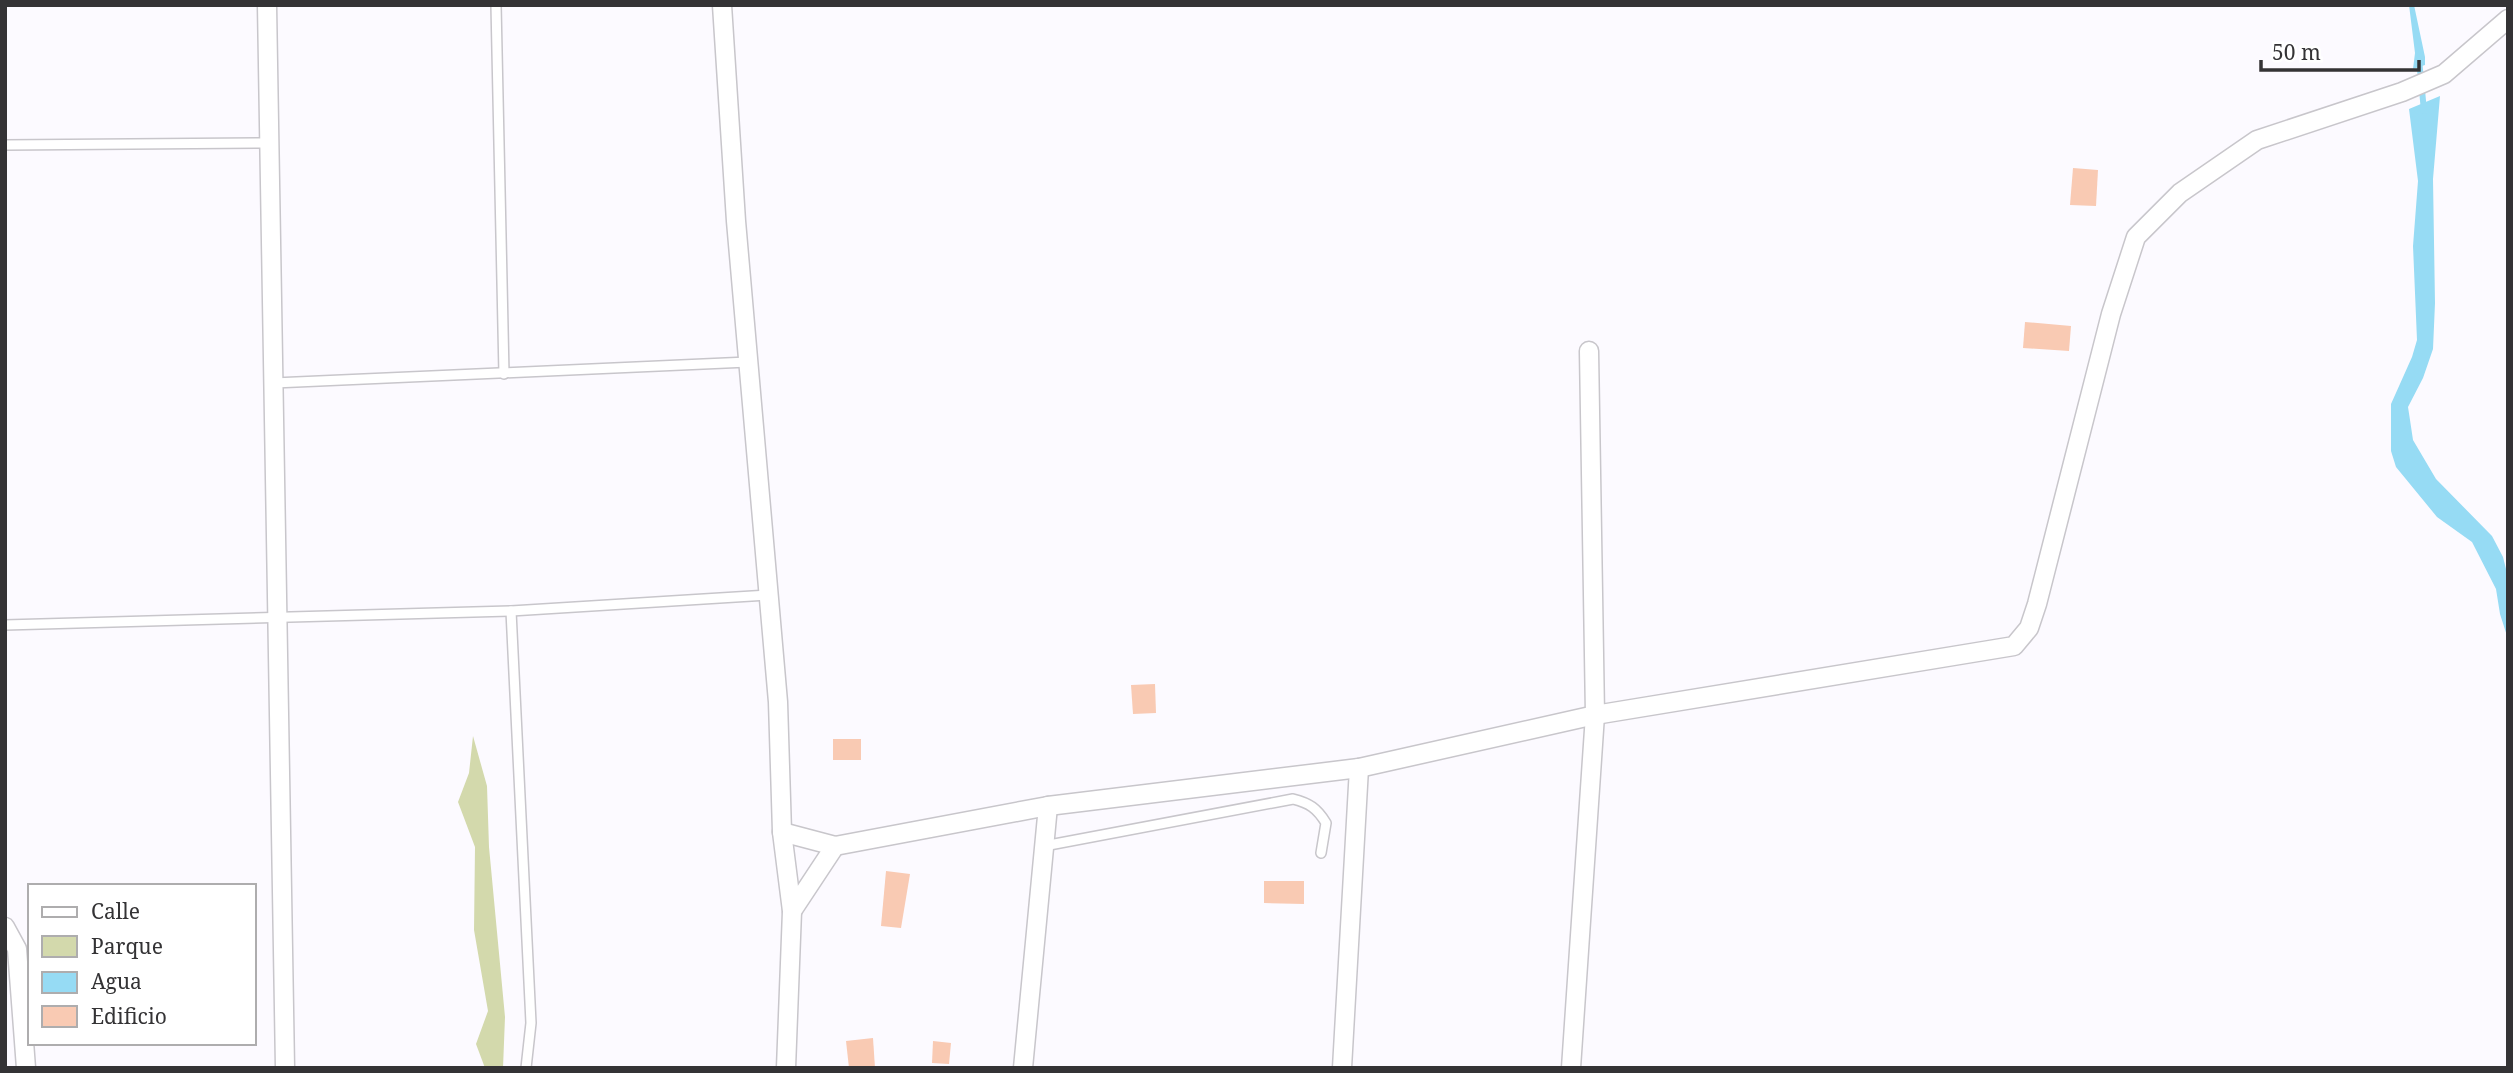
<svg xmlns="http://www.w3.org/2000/svg" width="2513" height="1073" font-family="'Noto Serif',serif">
	<style>
		.green { fill: #d3d9ac }
		.water { fill: #96dbf4 }
		.lines { fill: none; stroke-linecap: round; stroke-linejoin: round }
		.stream { stroke: #96dbf4; stroke-width: 6 }
		.building { fill: #f9cab3 }
		.service-casing { stroke: #c8c6cb; stroke-width: 12 }
		.minor-casing { stroke: #c8c6cb; stroke-width: 21 }
		.service { stroke: #fff; stroke-width: 9 }
		.minor { stroke: #fff; stroke-width: 18 }
	</style>
	<rect width="100%" height="100%" fill="#fcfaff"/>
	<polygon class="green" points="473,736 487,786 489,847 505,1017 503,1068 485,1068 476,1044 488,1011 474,930 475,847 458,802 469,773"/>
	<g class="water">
		<polygon points="2409,5 2414,5 2425,57 2425,65 2413,69 2415,53"/>
		<polygon points="2440,96 2433,179 2435,303 2433,349 2423,378 2408,407 2410,420 2413,440 2436,479 2492,536 2503,557 2508,577 2508,639 2500,614 2496,589 2472,542 2437,517 2396,467 2391,451 2391,404 2412,357 2417,340 2413,246 2418,181 2409,109"/>
	</g>
	<g class="lines">
		<polyline class="stream" points="2419,59 2424,111"/>
	</g>
	<g class="building">
		<polygon points="2073,168 2098,170 2096,206 2070,205"/>
		<polygon points="2025,322 2071,326 2069,351 2023,348"/>
		<polygon points="1155,684 1156,713 1133,714 1131,685"/>
		<rect x="833" y="739" width="28" height="21"/>
		<polygon points="886,871 910,874 901,928 881,926"/>
		<polygon points="1264,881 1304,881 1304,904 1264,903"/>
		<polygon points="873,1038 875,1068 849,1068 846,1041"/>
		<polygon points="933,1041 951,1043 949,1064 932,1063"/>
	</g>
	<g class="lines">
		<defs>
			<g id="service">
				<polyline points="496,5 504,374"/>
				<polyline points="5,145 269,143"/>
				<polyline points="274,383 748,362"/>
				<polyline points="511,611 531,1023 526,1068"/>
				<polyline points="5,625 511,611 768,595"/>
				<path d="M1044,846L1293,799C1309,803 1317,808 1326,823L1321,853"/>
			</g>
			<g id="minor">
				<polyline points="267,5 285,1068"/>
				<polyline points="722,5 736,221 778,702 782,832 792,911 786,1068"/>
				<polyline points="782,832 835,846 1048,806 1359,768 1595,715 2014,646 2029,628 2037,604 2111,314 2136,237 2180,193 2257,140 2402,92 2444,74 2508,19"/>
				<polyline points="792,911 835,846"/>
				<polyline points="5,927 17,949 26,1068"/>
				<polyline points="1023,1068 1048,806"/>
				<polyline points="1342,1068 1359,768"/>
				<polyline points="1571,1068 1595,715 1589,351"/>
			</g>
		</defs>
		<use href="#service" class="service-casing"/>
		<use href="#minor" class="minor-casing"/>
		<use href="#service" class="service"/>
		<use href="#minor" class="minor"/>
	</g>
	<rect width="2513" height="1073" fill="none" stroke="#343335" stroke-width="14"/>
	<rect x="28" y="884" width="228" height="161" fill="#ffffff" stroke="#aeadae" stroke-width="2"/>
	<rect x="42" y="907" width="35" height="10" fill="#ffffff" stroke="#aeadae" stroke-width="2"/>
	<text x="91" y="919" font-size="21" fill="#343335">Calle</text>
	<rect x="42" y="936" width="35" height="21" fill="#d3d9ac" stroke="#aeadae" stroke-width="2"/>
	<text x="91" y="954" font-size="21" fill="#343335">Parque</text>
	<rect x="42" y="972" width="35" height="21" fill="#96dbf4" stroke="#aeadae" stroke-width="2"/>
	<text x="91" y="989" font-size="21" fill="#343335">Agua</text>
	<rect x="42" y="1006" width="35" height="21" fill="#f9cab3" stroke="#aeadae" stroke-width="2"/>
	<text x="91" y="1024" font-size="21" fill="#343335">Edificio</text>
	<path d="M2261 60v10h158v-10" fill="none" stroke="#343335" stroke-width="3.5"/>
	<text x="2272" y="60" font-size="21" fill="#343335" stroke="#ffffff" stroke-width="5" paint-order="stroke">50 m</text>
</svg>
